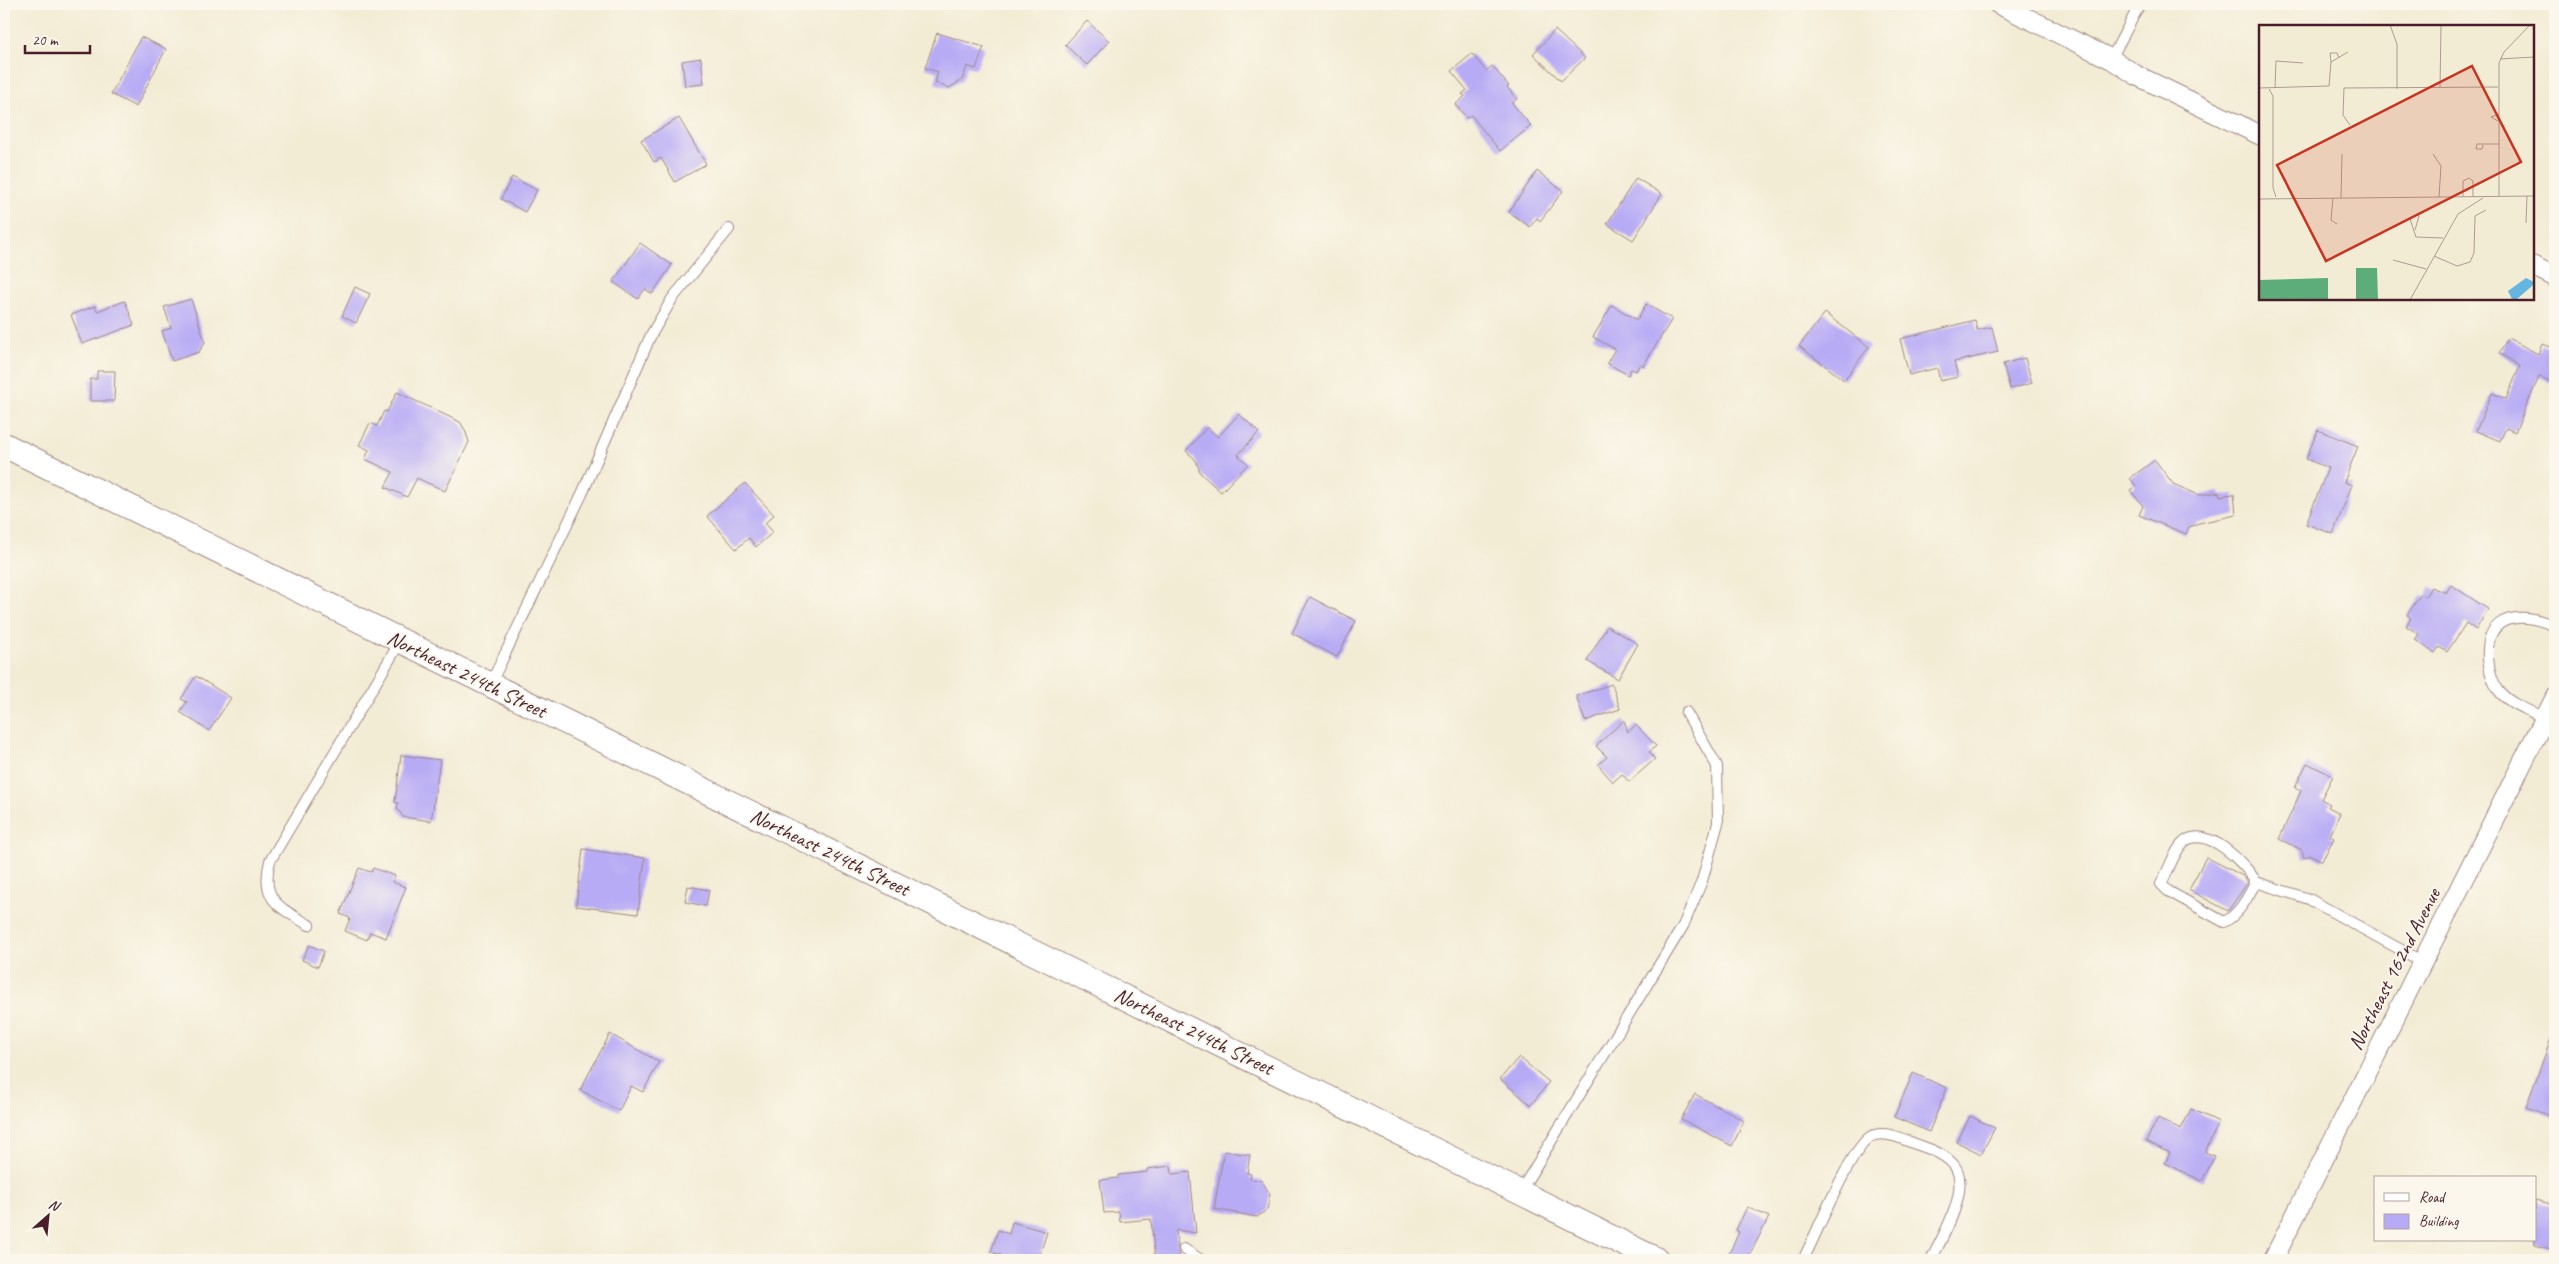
<svg xmlns="http://www.w3.org/2000/svg" width="2559" height="1264" font-family="Caveat,sans-serif">
	<style>
		.building { fill: #b8abf5 }
		.lines { fill: none; stroke-linecap: round; stroke-linejoin: round }
		.service-casing { stroke: #9e8680; stroke-width: 12 }
		.minor-casing { stroke: #9e8680; stroke-width: 21 }
		.tertiary-casing { stroke: #9e8680; stroke-width: 26 }
		.service { stroke: #fff; stroke-width: 10 }
		.minor { stroke: #fff; stroke-width: 19 }
		.tertiary { stroke: #fff; stroke-width: 24 }
		.labels { text-anchor: middle; stroke-width: 4; stroke-linejoin: round; paint-order: stroke }
		.street-label { font-size: 21px; fill: #4a1f2b; stroke: #fbf7ec }
		.inset-road { fill: none; stroke: #af9a91; stroke-width: 1 }
		.view { fill: #c8321e; fill-opacity: 0.15; stroke: #c8321e; stroke-width: 2.5 }
		.inset-edge { fill: none; stroke: #4a1f2b; stroke-width: 2.5 }
	</style>
	<rect width="100%" height="100%" fill="#fbf7ec"/>
	<filter id="ink" filterUnits="userSpaceOnUse"><feTurbulence type="fractalNoise" baseFrequency=".02" numOctaves="2"/><feDisplacementMap in="SourceGraphic" scale="10" xChannelSelector="R" yChannelSelector="G"/><feConvolveMatrix kernelMatrix="1 2 1 2 8 2 1 2 1" color-interpolation-filters="sRGB"/></filter>
	<filter id="wash" filterUnits="userSpaceOnUse"><feTurbulence type="fractalNoise" baseFrequency=".0096" numOctaves="4" result="noise"/><feDisplacementMap in="SourceGraphic" scale="20" xChannelSelector="R" yChannelSelector="G"/><feGaussianBlur stdDeviation="1.12" result="paint"/><feColorMatrix in="noise" values="0 0 0 0 0 0 0 0 0 0 0 0 0 0 0 0 0 1.4 0 .05"/><feComposite in="paint" operator="in"/></filter>
	<g filter="url(#wash)">
		<rect width="100%" height="100%" fill="#f3ecd5"/>
		<g id="blocks">
			<g class="building">
				<polygon points="1087,21 1109,41 1087,65 1065,45"/>
				<polygon points="1555,30 1585,58 1561,81 1533,54"/>
				<polygon points="937,33 984,47 976,69 967,66 962,80 949,88 935,83 938,72 925,68"/>
				<polygon points="141,37 166,49 136,107 111,94"/>
				<polygon points="1472,54 1486,71 1492,66 1509,86 1507,87 1517,99 1512,103 1531,126 1500,151 1471,115 1467,118 1455,105 1465,96 1462,94 1467,90 1451,71"/>
				<polygon points="701,58 704,84 685,86 682,61"/>
				<polygon points="679,118 706,164 675,182 661,158 654,162 641,140"/>
				<polygon points="1537,171 1563,191 1540,221 1537,218 1530,227 1509,212"/>
				<polygon points="512,177 537,190 525,212 501,199"/>
				<polygon points="1636,178 1662,194 1633,240 1607,224"/>
				<polygon points="640,243 672,265 652,294 645,289 638,299 613,282"/>
				<polygon points="355,287 370,294 356,323 342,316"/>
				<polygon points="191,299 205,342 199,352 172,361 162,331 171,328 164,307"/>
				<polygon points="125,301 134,325 82,344 71,315 95,306 97,311"/>
				<polygon points="1646,304 1672,319 1643,366 1640,364 1636,371 1631,369 1628,375 1607,363 1615,349 1593,337 1612,305 1637,320"/>
				<polygon points="1825,313 1869,347 1844,380 1799,346"/>
				<polygon points="1975,320 1977,330 1992,327 1998,352 1954,362 1958,377 1940,381 1937,368 1909,375 1900,339"/>
				<polygon points="2508,338 2538,354 2542,344 2555,349 2555,383 2539,377 2515,432 2506,428 2500,441 2476,431 2492,393 2506,399 2520,366 2499,353"/>
				<polygon points="2025,358 2032,383 2010,389 2003,364"/>
				<polygon points="97,371 115,371 114,401 90,401 90,379 97,379"/>
				<polygon points="397,392 460,422 465,430 469,442 445,491 417,478 407,497 385,487 393,472 365,459 369,450 359,445 370,423 377,426 384,411 387,412"/>
				<polygon points="1239,414 1259,432 1238,455 1248,464 1221,492 1201,474 1195,459 1186,451 1207,427 1218,437"/>
				<polygon points="2318,430 2358,446 2344,482 2352,485 2333,534 2306,524 2328,468 2306,459"/>
				<polygon points="2155,460 2173,484 2199,495 2219,492 2220,496 2234,494 2236,515 2199,523 2189,527 2186,534 2139,515 2143,506 2130,490 2136,486 2130,478"/>
				<polygon points="745,483 774,515 765,523 773,532 756,547 749,538 736,549 707,516"/>
				<polygon points="2451,585 2488,609 2476,630 2466,623 2447,652 2439,647 2435,653 2415,640 2419,634 2406,626 2411,618 2407,615 2421,594 2425,597 2431,587 2446,593"/>
				<polygon points="1310,597 1356,621 1337,657 1292,633"/>
				<polygon points="1607,626 1638,644 1618,679 1587,661"/>
				<polygon points="196,676 231,698 209,731 180,712 187,702 181,699"/>
				<polygon points="1612,684 1620,709 1585,721 1576,696"/>
				<polygon points="1624,720 1628,732 1636,725 1656,746 1649,752 1655,759 1629,782 1622,774 1613,782 1598,765 1607,757 1596,746"/>
				<polygon points="401,755 440,760 431,821 403,817 397,808 398,803 395,802"/>
				<polygon points="2307,763 2333,776 2321,799 2330,804 2328,807 2340,813 2330,836 2334,838 2322,861 2311,855 2304,858 2302,850 2279,839 2301,791 2295,787"/>
				<polygon points="583,849 645,858 638,914 576,906"/>
				<polygon points="2206,857 2243,876 2248,882 2228,911 2189,890"/>
				<polygon points="359,868 371,872 373,868 395,876 392,882 406,887 386,938 370,932 367,940 345,931 350,918 340,914"/>
				<polygon points="688,886 709,890 706,906 685,902"/>
				<polygon points="309,945 324,951 318,967 302,960"/>
				<polygon points="2553,1033 2555,1033 2555,1118 2526,1107"/>
				<polygon points="610,1034 659,1062 643,1092 631,1086 619,1111 580,1090"/>
				<polygon points="1519,1057 1549,1082 1531,1105 1500,1079"/>
				<polygon points="1913,1073 1947,1088 1929,1132 1894,1117"/>
				<polygon points="1695,1094 1744,1121 1732,1146 1681,1119"/>
				<polygon points="2191,1109 2219,1122 2205,1152 2215,1156 2202,1181 2165,1163 2170,1153 2146,1141 2158,1118 2181,1129"/>
				<polygon points="1970,1116 1995,1128 1981,1154 1957,1142"/>
				<polygon points="1224,1151 1250,1155 1247,1173 1251,1174 1250,1179 1262,1181 1270,1194 1267,1210 1257,1217 1214,1209"/>
				<polygon points="1171,1166 1172,1174 1190,1172 1196,1233 1176,1230 1179,1260 1155,1260 1151,1219 1120,1222 1119,1212 1104,1213 1100,1180 1118,1178 1118,1175 1147,1172 1147,1169"/>
				<polygon points="2535,1200 2555,1205 2555,1250 2535,1245"/>
				<polygon points="1747,1207 1769,1217 1747,1260 1737,1260 1728,1256 1739,1232 1736,1230"/>
				<polygon points="1012,1222 1047,1232 1038,1260 1000,1260 1001,1255 991,1252 998,1230 1009,1234"/>
			</g>
		</g>
	</g>
	<g filter="url(#ink)">
		<use href="#blocks" fill-opacity="0" stroke="#9e8680" stroke-width="1"/>
		<g class="lines">
			<defs>
				<g id="service">
					<polyline points="2111,59 2140,4"/>
					<polyline points="490,685 582,494 651,335 672,299 729,229"/>
					<path d="M2545,718C2530,711 2509,704 2499,691C2492,682 2489,669 2488,658C2485,612 2523,612 2555,626"/>
					<path d="M2256,882C2248,896 2240,914 2224,922L2168,891L2161,884C2168,872 2173,853 2183,843C2205,822 2246,864 2256,882L2309,899L2423,962"/>
					<path d="M309,925C279,907 260,900 270,861L400,642"/>
					<polyline points="1520,1192 1683,926 1702,881 1718,823 1717,766 1686,712"/>
					<polyline points="1184,1249 1201,1260"/>
					<path d="M1803,1260C1816,1235 1850,1150 1870,1137C1882,1130 1899,1137 1910,1142C1924,1147 1941,1152 1951,1162C1975,1183 1942,1238 1931,1260"/>
				</g>
				<g id="minor">
					<polyline points="1998,4 2111,59 2136,75 2260,135"/>
					<polyline points="2533,266 2555,277"/>
					<polyline points="2273,1260 2555,698"/>
				</g>
				<polyline id="tertiary" points="4,445 1657,1260"/>
			</defs>
			<use href="#service" class="service-casing"/>
			<use href="#minor" class="minor-casing"/>
			<use href="#tertiary" class="tertiary-casing"/>
			<use href="#service" class="service"/>
			<use href="#minor" class="minor"/>
			<use href="#tertiary" class="tertiary"/>
		</g>
	</g>
	<g class="labels">
		<g class="street-label">
			<text transform="translate(467 674) rotate(26)" y="7">Northeast 244th Street</text>
			<text transform="translate(830 852) rotate(26)" y="7">Northeast 244th Street</text>
			<text transform="translate(2394 969) rotate(-63)" y="7">Northeast 162nd Avenue</text>
			<text transform="translate(1194 1031) rotate(26)" y="7">Northeast 244th Street</text>
		</g>
	</g>
	<g transform="translate(2259 25)">
		<rect width="275" height="275" fill="#f3ecd5"/>
		<path d="M97,243H118L119,275H97ZM69,253V275H0V255Z" fill="#5cad7a"/>
		<path d="M267,253L275,257L273,261L258,274H253L249,266Z" fill="#64b5df"/>
		<path class="inset-road" d="M131,0L138,19V64M241,34L275,32M72,37L71,28H78L80,33M0,63L70,61L72,37L89,27M16,63L17,36L44,38M181,63L182,0M10,64L14,71V163L17,172M239,96L232,92L240,89M91,100L84,90L85,63L239,62M224,120L223,124H217L218,119H240M174,129L182,141L180,172M240,171V38L245,27L271,0M204,172V156L210,153L214,156V172M74,173L72,195L78,199M82,173L83,129M0,174L275,171M151,194L157,212L184,213M267,198L268,171M156,205L160,191L157,189M175,231L198,241L211,237L215,228L216,191L227,185M134,235L167,244M151,275L199,189L224,173"/>
		<path class="view" d="M213,41L262,137L67,236L18,140Z"/>
		<rect width="275" height="275" class="inset-edge"/>
	</g>
	<rect width="2559" height="1264" fill="none" stroke="#fbf7ec" stroke-width="20"/>
	<rect x="2374" y="1176" width="162" height="65" fill="#fbf7ec" stroke="#b4a19f"/>
	<rect x="2384" y="1193" width="25" height="8" fill="#ffffff" stroke="#b4a19f"/>
	<text x="2419" y="1202" font-size="15" fill="#4a1f2b">Road</text>
	<rect x="2384" y="1214" width="25" height="15" fill="#b8abf5" stroke="#b4a19f"/>
	<text x="2419" y="1226" font-size="15" fill="#4a1f2b">Building</text>
	<g transform="translate(48 1216) rotate(27)" stroke="#fbf7ec" stroke-width="4" paint-order="stroke">
	<path d="M0-4L9 19L0 12L-9 19Z" fill="#4a1f2b"/>
	<text y="-8" font-size="14" font-weight="bold" text-anchor="middle" fill="#4a1f2b">N</text>
	</g>
	<path d="M25 45v8h65v-8" fill="none" stroke="#4a1f2b" stroke-width="2.5"/>
	<text x="32" y="45" font-size="15" fill="#4a1f2b" stroke="#fbf7ec" stroke-width="4" paint-order="stroke">20 m</text>
</svg>
